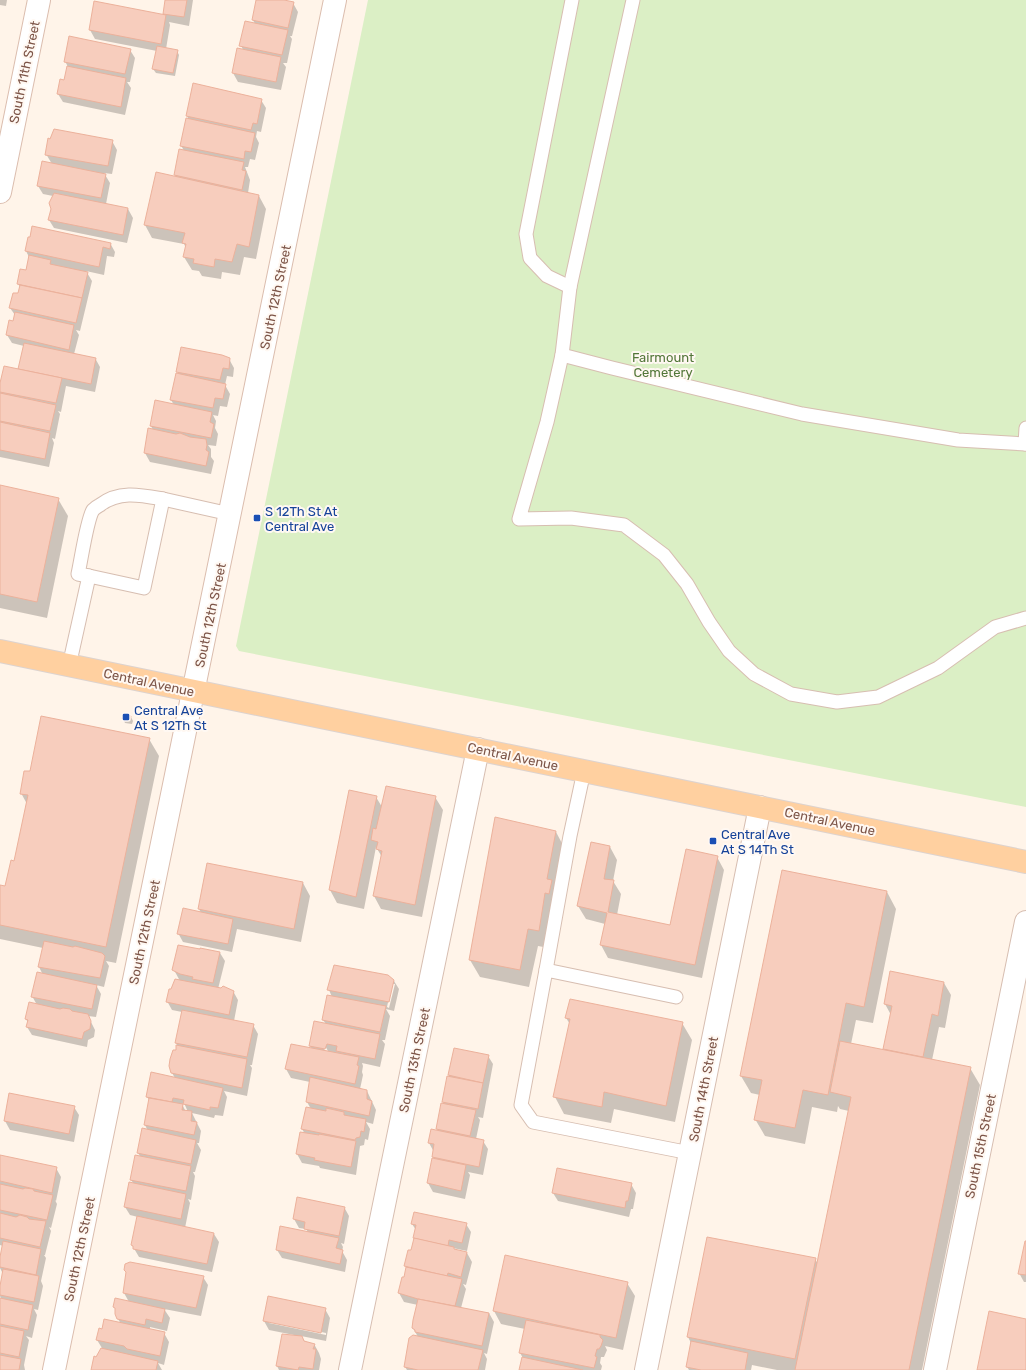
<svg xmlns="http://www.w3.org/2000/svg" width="1026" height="1370" font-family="Rubik,sans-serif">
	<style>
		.green { fill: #dbefc5 }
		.shadow { fill: #0003; fill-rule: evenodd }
		.building { fill: #f7cdbd; stroke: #ecb19b }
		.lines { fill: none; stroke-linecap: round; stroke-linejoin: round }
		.lane-casing { stroke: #d7beb1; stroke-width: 15 }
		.street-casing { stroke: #d7beb1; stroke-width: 24 }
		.secondary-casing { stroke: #dbbdae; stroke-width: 24 }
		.primary-casing { stroke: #ddd3cf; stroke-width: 24 }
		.lane { stroke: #fff; stroke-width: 13 }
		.street { stroke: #fff; stroke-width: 22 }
		.secondary { stroke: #fff; stroke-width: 22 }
		.primary { stroke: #ffd0a0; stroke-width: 22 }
		.transit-dot { fill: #1a4fb4; stroke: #fff8f2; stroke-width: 1.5 }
		.labels { text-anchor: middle; stroke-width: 4; stroke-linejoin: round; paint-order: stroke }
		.street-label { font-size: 13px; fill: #7d5548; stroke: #fff8f2 }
		.park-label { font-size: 13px; fill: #537739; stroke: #fff8f2 }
		.transit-label { font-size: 13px; fill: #164399; stroke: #fff8f2; text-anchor: start }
	</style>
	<rect width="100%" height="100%" fill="#fff4e9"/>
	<polygon class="green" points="368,0 1026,0 1026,807 239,651 236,646"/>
	<g class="shadow">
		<polygon points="0,0 7,0 6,6 0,5"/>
		<polygon points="166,0 193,0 189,26 169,22 170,25 166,49 177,51 179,55 175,76 156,73 153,69 157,51 95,39 90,30 165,16 164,14"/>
		<polygon points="257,0 279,0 293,3 298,12 292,36 290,36 292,39 287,63 283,63 286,67 281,90 238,82 233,73 243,50 241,45 255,24 253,20"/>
		<polygon points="130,50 135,58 130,82 127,82 131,88 125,115 63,102 58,94 65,81 68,67 65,61"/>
		<polygon points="261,100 266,108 261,132 257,131 256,137 259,143 255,160 250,159 248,167 245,167 250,180 248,193 259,196 266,209 256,259 244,257 240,275 222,272 221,279 202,276 199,271 192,270 184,257 186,248 184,244 152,238 145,225 176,177 175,175 184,151 181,145 189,120 187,116"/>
		<polygon points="112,141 117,150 112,174 104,173 110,183 106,204 128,209 133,218 127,243 54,228 49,220 53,196 43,194 38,186 52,164 46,154"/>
		<polygon points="110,243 115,252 114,257 107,256 104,275 86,271 92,281 80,331 76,330 79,335 74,354 95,358 100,367 95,392 66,386 61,412 58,411 60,414 55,439 52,438 54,443 49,467 0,457 0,389 19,370 24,346 12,343 7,335 13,322 15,315 10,308 19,295 20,287 18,284 21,270 26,272 29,257 26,251"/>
		<polygon points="229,359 234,368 233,377 227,376 225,385 230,394 227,407 220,406 218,416 213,415 216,421 215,428 218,434 216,446 208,445 211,449 211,457 214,461 211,474 150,462 145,453 149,429 153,430 151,426 156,402 174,405 171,400 180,375 177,371"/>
		<polygon points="0,486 58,499 68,516 47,618 0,608"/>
		<polygon points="131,717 133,721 132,724 125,723 123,719"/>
		<polygon points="149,739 159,756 116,963 106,961 109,966 104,987 96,985 101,994 96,1017 88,1016 95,1030 94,1037 88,1040 87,1047 32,1035 27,1027 28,1023 26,1019 37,1005 32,996 43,975 39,967 43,948 0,939 0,886 6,888 15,862 27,804 21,793 30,773"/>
		<polygon points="376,797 382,807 435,797 443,810 422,917 381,909 374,896 382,857 376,847 364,909 337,903 330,890"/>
		<polygon points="556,832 565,849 549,948 538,946 529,987 480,977 470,960"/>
		<polygon points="591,843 610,847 617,860 613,881 621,894 617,915 671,926 717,857 724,870 702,978 608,958 601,945 605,924 586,919 578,906"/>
		<polygon points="208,865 303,883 310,896 301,942 237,929 232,952 183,942 178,933 201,913 199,909"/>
		<polygon points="887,892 896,909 873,1023 856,1020 851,1044 885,1051 884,1048 891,1015 885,1004 891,972 944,983 951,995 945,1028 939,1027 932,1060 970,1068 980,1085 922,1370 777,1370 752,1365 751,1370 689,1370 687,1367 691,1343 688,1337 815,1259 818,1264 849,1111 840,1109 838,1106 837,1112 812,1107 805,1144 765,1136 755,1119 760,1095 751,1093 741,1076"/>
		<path d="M220,953L225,961L218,989L233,991L238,1000L234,1021L253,1025L258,1034L252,1065H250L252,1068L247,1096L224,1091L227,1097L223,1116L215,1115L214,1118L192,1113L201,1131L199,1143H197L201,1150L195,1172H193L195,1176L191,1200L188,1199L190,1203L185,1228L214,1234L219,1242L212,1272L139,1257L132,1245L138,1217L130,1215L125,1207L134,1184L131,1180L141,1158L138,1153L148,1131L145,1125L150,1101L147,1097L175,1078L172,1073L177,1051V1045L176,1043L182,1012L172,1010L167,1001L172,990L180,981L174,970ZM184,1103L188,1112H186L182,1104Z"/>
		<path d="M335,966L394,981L399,989L394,1011L386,1009L390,1016L385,1040H382L385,1044L380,1067L362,1063L363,1066L362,1072L363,1075L360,1089L367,1091L376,1110L373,1124L366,1122L370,1129L368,1140L365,1139L364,1145L360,1146L356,1175L320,1168L319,1166L302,1163L297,1154L305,1134L302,1129L311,1109L307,1102L310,1082L291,1078L286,1069L312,1049L310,1046L326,1024L323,1020L332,997L329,990ZM392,984H395L389,1008L387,1007ZM324,1044L328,1051H325L322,1045Z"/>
		<polygon points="566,1018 682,1023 692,1040 675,1122 614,1109 611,1123 564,1114 555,1097 570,1024"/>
		<polygon points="455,1049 488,1056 493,1064 483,1118 478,1117 480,1120 476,1139 483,1141 488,1149 483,1175 468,1172 470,1175 465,1199 433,1192 428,1183 433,1159 435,1160 433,1157 434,1152 429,1143 439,1132 437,1129 445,1105 443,1102"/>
		<polygon points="74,1107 79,1115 74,1142 10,1130 5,1121"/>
		<polygon points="0,1156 56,1168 61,1177 56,1201 55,1200 57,1204 51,1228 49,1227 51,1231 45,1255 44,1255 46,1258 41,1281 43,1286 38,1310 34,1309 37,1315 32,1338 26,1336 29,1340 24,1365 25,1370 0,1370 0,1299 2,1300 0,1296 0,1291 3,1274 0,1268 0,1261 3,1246 0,1245"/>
		<polygon points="631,1184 636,1193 633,1209 631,1209 629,1217 558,1201 553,1193"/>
		<polygon points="344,1207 349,1216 344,1244 341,1243 343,1247 342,1251 347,1260 345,1272 282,1258 277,1250 308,1232 306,1229 299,1228 294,1219"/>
		<polygon points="412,1224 466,1224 471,1232 467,1251 453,1248 455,1251 467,1253 472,1262 466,1285 463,1284 466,1289 461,1308 489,1313 494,1322 487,1354 484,1353 487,1359 485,1370 407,1370 405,1367 418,1337 413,1328 418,1305 404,1302 399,1293 407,1269 405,1265 412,1252 416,1230"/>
		<polygon points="1026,1242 1026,1282 1024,1282 1019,1273"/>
		<polygon points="203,1277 208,1285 201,1316 164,1309 170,1318 167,1331 150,1327 150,1330 164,1333 169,1342 164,1365 158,1363 162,1370 92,1370 102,1348 97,1340 103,1330 121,1324 118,1319 129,1302 124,1293"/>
		<polygon points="627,1283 635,1296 623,1350 605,1346 607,1350 604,1357 601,1357 600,1363 602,1366 601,1370 520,1370 523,1358 520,1353 525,1329 501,1324 494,1311"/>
		<path d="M325,1309L330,1318L326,1341L301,1336L305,1342L314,1344L319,1353L321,1359L319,1370H279L277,1366L294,1335L269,1330L264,1321ZM269,1321L326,1333V1335L269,1323Z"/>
	</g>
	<g class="building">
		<polygon points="165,0 187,0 184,17 163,14"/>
		<polygon points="256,0 284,0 294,2 288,28 252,20"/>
		<polygon points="94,1 166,15 161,44 89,30"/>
		<polygon points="245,21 288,30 282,55 239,46"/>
		<polygon points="69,36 131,49 125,74 64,62"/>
		<polygon points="157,46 178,50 173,73 152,69"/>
		<polygon points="237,48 281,57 276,82 232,73"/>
		<polygon points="67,66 126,78 121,107 57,94 60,79 64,80"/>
		<polygon points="193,83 262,99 257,124 253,123 251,130 186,116"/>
		<polygon points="186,118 255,133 251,152 245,151 244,159 180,146"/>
		<polygon points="54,129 113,140 108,166 45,155 48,138 50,139"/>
		<polygon points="179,149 244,162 242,170 246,171 242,190 174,175"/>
		<polygon points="42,161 106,174 101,198 37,186"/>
		<polygon points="156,172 259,195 249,247 237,244 232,262 215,259 214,267 193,263 194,259 183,257 186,244 182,243 185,233 144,225"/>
		<polygon points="54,193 128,208 123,235 48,220 51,209 49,203"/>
		<polygon points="32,226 111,243 110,249 103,247 99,267 25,251 28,237 30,237"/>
		<polygon points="29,255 51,260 50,264 88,272 82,298 17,284 20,269 26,270"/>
		<polygon points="20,285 82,298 76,323 9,308 13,293 18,293"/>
		<polygon points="15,312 74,325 69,350 6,335 9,320 13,321"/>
		<polygon points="24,343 96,358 91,384 18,369"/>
		<polygon points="181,347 222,355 230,358 229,369 223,368 220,380 176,372"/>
		<polygon points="4,366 62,378 56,403 0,392 0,383"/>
		<polygon points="176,373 226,384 223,399 215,398 213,408 170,400"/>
		<polygon points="0,393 56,405 50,431 0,421"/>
		<polygon points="155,400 212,412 210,422 214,424 211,438 150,426"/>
		<polygon points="0,422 50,433 45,459 0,450"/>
		<polygon points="148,428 176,434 180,433 190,437 206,439 207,445 206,450 209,452 206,466 144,453"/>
		<polygon points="0,485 59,498 37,602 0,594"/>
		<polygon points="123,714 131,716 130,720 122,719"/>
		<polygon points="41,716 150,738 106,947 0,925 0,885 5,886 11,860 14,861 28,795 20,794 24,771 30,771"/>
		<polygon points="386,786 436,796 415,905 373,896 382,851 376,849 378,842 371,840 373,828 376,829"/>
		<polygon points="349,790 377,796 356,897 329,890"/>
		<polygon points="495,817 556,831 547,879 552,880 549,894 545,893 539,931 528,929 520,970 469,960"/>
		<polygon points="591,842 610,846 604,879 614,880 608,912 670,925 686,849 718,856 695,965 600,945 607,913 577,906"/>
		<polygon points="207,863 303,882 294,929 198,909"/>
		<polygon points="782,870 887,891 864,1007 846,1003 828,1095 803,1090 795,1128 754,1120 762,1080 740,1076"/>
		<polygon points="183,908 233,919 228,944 177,934"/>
		<polygon points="44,941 73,947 75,946 102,953 105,956 100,978 38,967"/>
		<polygon points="178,945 200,949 200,948 220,952 213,983 192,979 193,977 180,974 172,970"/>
		<polygon points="334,965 388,975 394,980 389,1002 327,990"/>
		<polygon points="890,971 944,982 938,1016 932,1014 923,1057 883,1049 892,1006 884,1004"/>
		<polygon points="37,972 97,985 92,1009 31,997"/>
		<polygon points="175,979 221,988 223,986 234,991 229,1015 166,1002 169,989 171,989"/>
		<polygon points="327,995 386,1006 380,1032 322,1020"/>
		<polygon points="570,999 683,1022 666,1106 604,1092 602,1107 553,1097 570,1019 565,1018"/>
		<polygon points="29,1002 60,1009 63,1008 70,1009 72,1011 88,1014 91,1021 90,1029 84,1032 82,1039 26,1027 28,1020 25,1019"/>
		<polygon points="182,1010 254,1024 247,1057 175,1043"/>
		<polygon points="314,1021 380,1034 375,1059 336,1051 337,1046 327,1044 325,1049 309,1046"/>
		<polygon points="840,1041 971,1067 909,1370 795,1370 851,1097 830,1092"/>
		<polygon points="291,1044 359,1057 357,1065 359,1066 355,1084 285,1069"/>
		<polygon points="176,1045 247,1059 242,1088 171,1073 169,1066 170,1059 173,1050 176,1050"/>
		<polygon points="454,1048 489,1055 483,1083 448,1075"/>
		<polygon points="151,1072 223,1088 218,1108 210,1107 210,1110 183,1104 184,1100 173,1098 172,1102 146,1097"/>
		<polygon points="447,1076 483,1083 478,1109 442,1102"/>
		<polygon points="310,1077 367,1090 367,1099 372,1101 369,1116 306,1102"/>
		<polygon points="9,1093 75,1106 69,1134 4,1121"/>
		<polygon points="149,1098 183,1104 182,1110 192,1111 191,1121 197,1122 194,1135 144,1125"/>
		<polygon points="441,1103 476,1110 470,1136 436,1129"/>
		<polygon points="306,1107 326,1111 326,1108 344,1112 344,1115 366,1119 364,1132 361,1131 360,1137 356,1138 355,1140 301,1129"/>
		<polygon points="142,1128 196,1140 191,1164 137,1153"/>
		<polygon points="431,1129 484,1140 479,1167 432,1157 434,1144 428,1143"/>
		<polygon points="300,1132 319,1135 319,1134 356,1141 351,1167 314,1160 315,1158 296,1154"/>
		<polygon points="0,1155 57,1167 52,1193 0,1181"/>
		<polygon points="135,1155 191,1166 186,1191 130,1180"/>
		<polygon points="432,1158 466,1165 461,1191 427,1183"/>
		<polygon points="557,1168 632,1183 628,1201 626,1201 625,1208 552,1193"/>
		<polygon points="129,1182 186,1194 181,1219 124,1207"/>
		<polygon points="0,1184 23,1189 25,1188 33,1189 34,1191 53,1195 47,1220 0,1210"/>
		<polygon points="297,1197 345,1207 339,1236 304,1229 305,1222 293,1219"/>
		<polygon points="414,1212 467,1223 462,1243 449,1240 448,1246 413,1238 416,1225 411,1224"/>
		<polygon points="0,1213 16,1217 20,1215 27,1217 29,1219 46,1221 40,1247 0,1238"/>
		<polygon points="137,1216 214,1233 207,1264 133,1249 133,1246 131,1245"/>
		<polygon points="280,1226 339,1238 336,1248 343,1250 340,1264 276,1250"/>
		<polygon points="707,1237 816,1258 795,1359 687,1337"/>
		<polygon points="414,1238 454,1247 454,1249 467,1252 461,1277 448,1273 447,1276 404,1266 408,1250 411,1250"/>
		<polygon points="3,1241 41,1249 36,1275 0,1267 0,1257"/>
		<polygon points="1025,1241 1026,1241 1026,1275 1018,1274"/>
		<polygon points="505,1255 628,1282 616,1338 493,1311"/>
		<polygon points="130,1262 204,1276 196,1308 123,1293 126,1272 124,1270 125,1264"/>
		<polygon points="406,1267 462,1279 455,1306 418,1299 398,1293 402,1277 404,1277"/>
		<polygon points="3,1269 39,1276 34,1302 0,1295 0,1286"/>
		<polygon points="268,1296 326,1308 321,1333 263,1321"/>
		<polygon points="0,1298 33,1305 28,1330 0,1324"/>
		<polygon points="115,1298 165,1309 162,1323 146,1319 145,1325 117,1319 115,1314 115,1308 113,1307"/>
		<polygon points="418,1299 489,1313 482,1346 415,1332 415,1330 412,1328 413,1320"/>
		<polygon points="989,1311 1026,1319 1026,1370 977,1370"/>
		<polygon points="104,1319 165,1332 160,1356 127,1349 124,1346 96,1340 99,1328 102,1329"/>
		<polygon points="526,1320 600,1335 600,1337 603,1340 601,1346 599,1349 597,1349 595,1356 597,1357 594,1368 519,1353"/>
		<polygon points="0,1326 24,1331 19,1357 0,1353"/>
		<polygon points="282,1334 302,1336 304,1341 315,1344 313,1349 316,1349 313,1369 299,1367 298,1370 276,1366"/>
		<polygon points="413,1335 483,1350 478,1370 418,1370 404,1367 409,1338"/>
		<polygon points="691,1341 748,1353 745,1370 701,1370 686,1367"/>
		<polygon points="101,1348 158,1361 156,1370 91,1370 94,1356 96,1357"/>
		<polygon points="0,1355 21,1359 19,1370 0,1370"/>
		<polygon points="522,1357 583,1370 519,1370"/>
	</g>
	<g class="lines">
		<defs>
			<g id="lane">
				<polyline points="633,0 570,287 562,355 547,422 519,519 571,518 624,525 664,555 687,584 709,622 729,651 754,674 791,694 837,702 878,697 938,668 995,627 1026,618"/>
				<polyline points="570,287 547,276 530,258 526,234 572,0"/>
				<polyline points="562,355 612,368 802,414 958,440 1026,444"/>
				<polyline points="1025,444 1026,428"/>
				<path d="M89,576L78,574C81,561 87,519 93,510C95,508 98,506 100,505C119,490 141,495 163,499"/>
				<polyline points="69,666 89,576 144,588 163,499 230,514"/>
				<polyline points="546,970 570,836 584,771"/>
				<polyline points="676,997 546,970 521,1105 533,1122 690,1153"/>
			</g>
			<g id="street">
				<polyline points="350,1370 478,749"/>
				<polyline points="646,1370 760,807"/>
				<polyline points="935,1370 1026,922"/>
			</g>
			<g id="secondary">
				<polyline points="0,192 39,0"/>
				<polyline points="54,1370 335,0"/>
			</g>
			<polyline id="primary" points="0,651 1026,862"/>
		</defs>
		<use href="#lane" class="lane-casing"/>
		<use href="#street" class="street-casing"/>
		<use href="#secondary" class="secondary-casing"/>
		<use href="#primary" class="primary-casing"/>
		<use href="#lane" class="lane"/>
		<use href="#street" class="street"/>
		<use href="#secondary" class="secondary"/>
		<use href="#primary" class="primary"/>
	</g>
	<g class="transit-dot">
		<rect x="253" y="514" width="8" height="8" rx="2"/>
		<rect x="122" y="713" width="8" height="8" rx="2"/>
		<rect x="709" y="837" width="8" height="8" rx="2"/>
	</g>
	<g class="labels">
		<g class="street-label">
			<text transform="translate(24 72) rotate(-78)" y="5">South 11th Street</text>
			<text transform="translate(275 297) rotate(-78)" y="5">South 12th Street</text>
			<text transform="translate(210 615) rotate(-78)" y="5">South 12th Street</text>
			<text transform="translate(149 682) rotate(12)" y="5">Central Avenue</text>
			<text transform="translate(513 756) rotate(12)" y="5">Central Avenue</text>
			<text transform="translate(830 821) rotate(12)" y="5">Central Avenue</text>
			<text transform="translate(144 932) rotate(-78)" y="5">South 12th Street</text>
			<text transform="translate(414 1060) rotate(-78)" y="5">South 13th Street</text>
			<text transform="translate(703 1089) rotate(-79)" y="5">South 14th Street</text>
			<text transform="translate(980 1146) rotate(-78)" y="5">South 15th Street</text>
			<text transform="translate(79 1249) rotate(-78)" y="5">South 12th Street</text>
		</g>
		<g class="park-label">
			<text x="663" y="362">Fairmount<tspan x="663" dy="15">Cemetery</tspan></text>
		</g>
		<g class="transit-label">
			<text x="265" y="516">S 12Th St At<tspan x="265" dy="15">Central Ave</tspan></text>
			<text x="134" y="715">Central Ave<tspan x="134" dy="15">At S 12Th St</tspan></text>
			<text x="721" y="839">Central Ave<tspan x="721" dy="15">At S 14Th St</tspan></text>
		</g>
	</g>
</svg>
